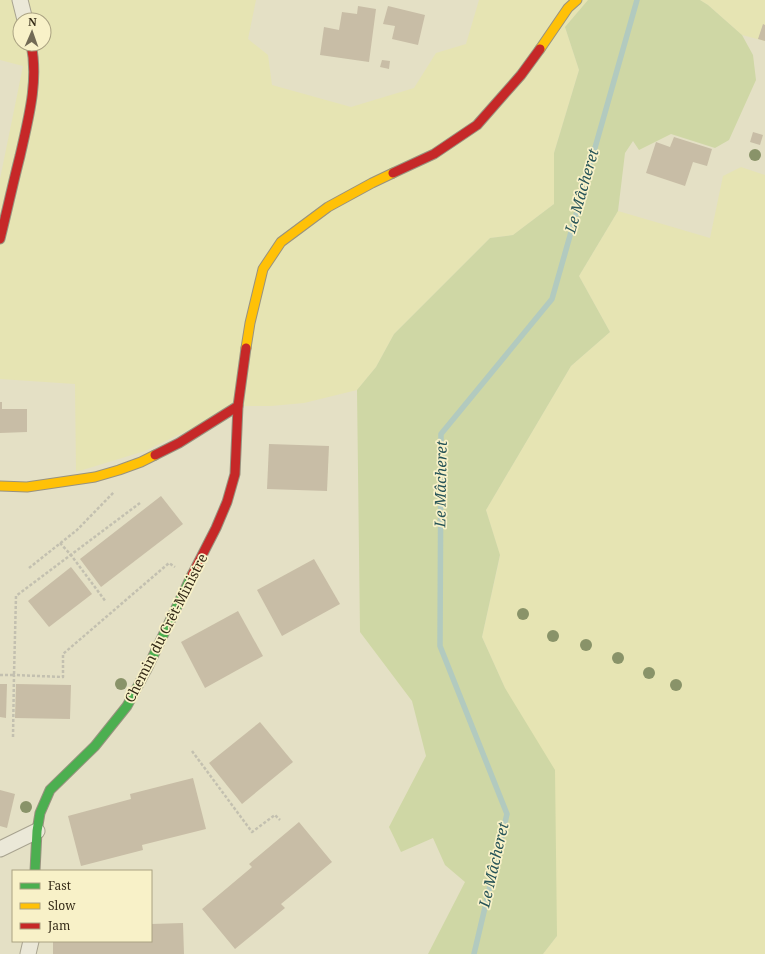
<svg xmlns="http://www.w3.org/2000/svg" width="765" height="954" font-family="'Noto Serif',serif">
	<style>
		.farmland { fill: #e6e4b3; fill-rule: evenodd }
		.green { fill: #cfd7a5 }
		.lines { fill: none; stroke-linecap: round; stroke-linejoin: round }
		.stream { stroke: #b2cabf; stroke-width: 5.5 }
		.building { fill: #c8bda6 }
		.street-casing { stroke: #a8a390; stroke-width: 17 }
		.fast-casing { stroke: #98927f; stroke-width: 11 }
		.slow-casing { stroke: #98927f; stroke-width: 11 }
		.jam-casing { stroke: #98927f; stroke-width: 11 }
		.path { stroke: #c3c0b0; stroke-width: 2.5; stroke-dasharray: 3 2; stroke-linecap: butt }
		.street { stroke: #ebe8d8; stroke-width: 15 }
		.fast { stroke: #4caf50; stroke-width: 9 }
		.slow { stroke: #ffc107; stroke-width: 9 }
		.jam { stroke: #c62828; stroke-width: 9 }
		.tree { fill: #899369 }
		.labels { text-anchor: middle; stroke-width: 3.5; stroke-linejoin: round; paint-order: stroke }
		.street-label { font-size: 14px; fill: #352b18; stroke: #f8f1c8 }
		.water-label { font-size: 15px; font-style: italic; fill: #265357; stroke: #f8f1c8 }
	</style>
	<rect width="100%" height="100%" fill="#e4e0c5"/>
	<g class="farmland">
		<path d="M0,0H256L248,39L268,55L272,85L351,107L414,88L436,53L466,44L479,0H588L565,27L579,70L554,153V204L513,235L490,238L394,334L376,367L357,390L304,403L271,406H238L145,451L76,472L75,384L0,379V179L23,66L0,60ZM20,20H44V44H20Z"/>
		<polygon points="700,0 765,0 765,41 742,35 708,5"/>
		<polygon points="741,167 765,175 765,954 543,954 557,936 505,688 482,637 500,556 486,510 571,366 610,332 579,276 618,211 710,238 723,176"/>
	</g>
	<polygon class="green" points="588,0 700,0 708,5 742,35 753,55 756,80 729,140 715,148 671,134 639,150 633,141 625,153 618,211 579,276 610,332 571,366 486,510 500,555 482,637 505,688 555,770 557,936 543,954 428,954 465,882 445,865 433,838 401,852 389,827 426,756 412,701 360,632 357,390 376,367 394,334 490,238 513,235 554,204 554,153 579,70 565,27"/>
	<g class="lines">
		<polyline class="stream" points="474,954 507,814 440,646 441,434 552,299 637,0"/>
	</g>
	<g class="building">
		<polygon points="358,6 376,9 369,62 320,55 324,27 339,30 342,12 357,14"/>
		<polygon points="388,6 425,15 418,45 392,39 395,26 383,24"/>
		<polygon points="763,24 765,25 765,41 758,39"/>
		<polygon points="382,60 390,61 389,69 380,67"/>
		<polygon points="753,132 763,135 760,145 750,142"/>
		<polygon points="674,137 712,149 707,166 693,162 685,186 646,173 656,142 670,147"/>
		<polygon points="0,402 2,402 2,409 27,409 27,432 0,433"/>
		<polygon points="269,444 329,446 327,491 267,489"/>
		<polygon points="161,496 183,524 101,587 80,559"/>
		<polygon points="314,559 340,604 282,636 257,590"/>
		<polygon points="71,567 92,594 49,627 28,601"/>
		<polygon points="238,611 263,656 205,688 181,642"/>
		<polygon points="0,684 7,684 6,718 0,717"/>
		<polygon points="16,684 71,685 70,719 15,718"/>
		<polygon points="260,722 293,762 242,804 209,763"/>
		<polygon points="193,778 206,829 142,845 143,850 81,866 68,816 131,799 130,794"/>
		<polygon points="0,790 15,794 7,828 0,826"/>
		<polygon points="299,822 332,862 281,904 285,908 235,949 202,909 252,867 249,864"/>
		<polygon points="183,923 184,954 53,954 53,941 151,941 151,924"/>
	</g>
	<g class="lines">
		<defs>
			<g id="street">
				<polyline points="20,0 25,20"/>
				<polyline points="0,849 37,831"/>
				<polyline points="28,954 31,941"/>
			</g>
			<polyline id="fast" points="35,871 37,831 40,813 50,790 95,746 127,706 146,671 192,575"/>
			<g id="slow">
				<polyline points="540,49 568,8 577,0"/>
				<polyline points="246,348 250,323 263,269 281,242 328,207 372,183 393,173"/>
				<polyline points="0,486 27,487 95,477 119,470 141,462 155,455"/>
			</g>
			<g id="jam">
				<polyline points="393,173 434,154 477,125 521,75 540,49"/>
				<path d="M0,239C7,211 13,183 20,156C28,120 39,81 31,44"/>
				<polyline points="155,455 179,443 238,406"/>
				<polyline points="192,575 216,528 227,502 235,474 238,406 246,348"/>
			</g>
		</defs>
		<use href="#street" class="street-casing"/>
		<use href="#fast" class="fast-casing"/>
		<use href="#slow" class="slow-casing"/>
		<use href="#jam" class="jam-casing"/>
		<g class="path">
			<polyline points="60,543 71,555 106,602"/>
			<polyline points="29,568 77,530 114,492"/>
			<polyline points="0,675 14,675 16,596 140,503"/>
			<polyline points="13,737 14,675 63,677 63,654 169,563 175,567"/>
			<polyline points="192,751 252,832 275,815 280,820"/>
		</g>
		<use href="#street" class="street"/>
		<use href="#fast" class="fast"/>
		<use href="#slow" class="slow"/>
		<use href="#jam" class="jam"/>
	</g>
	<g class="tree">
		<circle cx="755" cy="155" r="6"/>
		<circle cx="523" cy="614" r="6"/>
		<circle cx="553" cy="636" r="6"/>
		<circle cx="586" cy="645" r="6"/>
		<circle cx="618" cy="658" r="6"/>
		<circle cx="649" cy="673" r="6"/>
		<circle cx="121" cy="684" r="6"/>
		<circle cx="676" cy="685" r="6"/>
		<circle cx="26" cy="807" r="6"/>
	</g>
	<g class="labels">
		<g class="street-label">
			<text transform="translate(166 628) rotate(-63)" y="5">Chemin du Crêt-Ministre</text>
		</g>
		<g class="water-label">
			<text transform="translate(582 191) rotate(-74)" y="5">Le Mâcheret</text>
			<text transform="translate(441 484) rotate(-89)" y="5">Le Mâcheret</text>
			<text transform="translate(494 865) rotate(-77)" y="5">Le Mâcheret</text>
		</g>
	</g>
	<rect x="12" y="870" width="140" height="72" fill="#f8f1c8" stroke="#aaa282"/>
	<rect x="20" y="883" width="20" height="6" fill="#4caf50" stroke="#aaa282"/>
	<text x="48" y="890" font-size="12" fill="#352b18">Fast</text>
	<rect x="20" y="903" width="20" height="6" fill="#ffc107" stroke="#aaa282"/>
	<text x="48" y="910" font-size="12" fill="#352b18">Slow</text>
	<rect x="20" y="923" width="20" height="6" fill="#c62828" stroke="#aaa282"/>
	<text x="48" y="930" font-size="12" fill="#352b18">Jam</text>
	<g transform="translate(32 32) rotate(2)"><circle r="19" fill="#f8f1c8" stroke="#aaa282"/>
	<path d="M0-3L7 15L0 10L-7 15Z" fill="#726a55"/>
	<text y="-6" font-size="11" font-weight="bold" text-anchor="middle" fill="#352b18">N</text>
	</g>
</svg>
